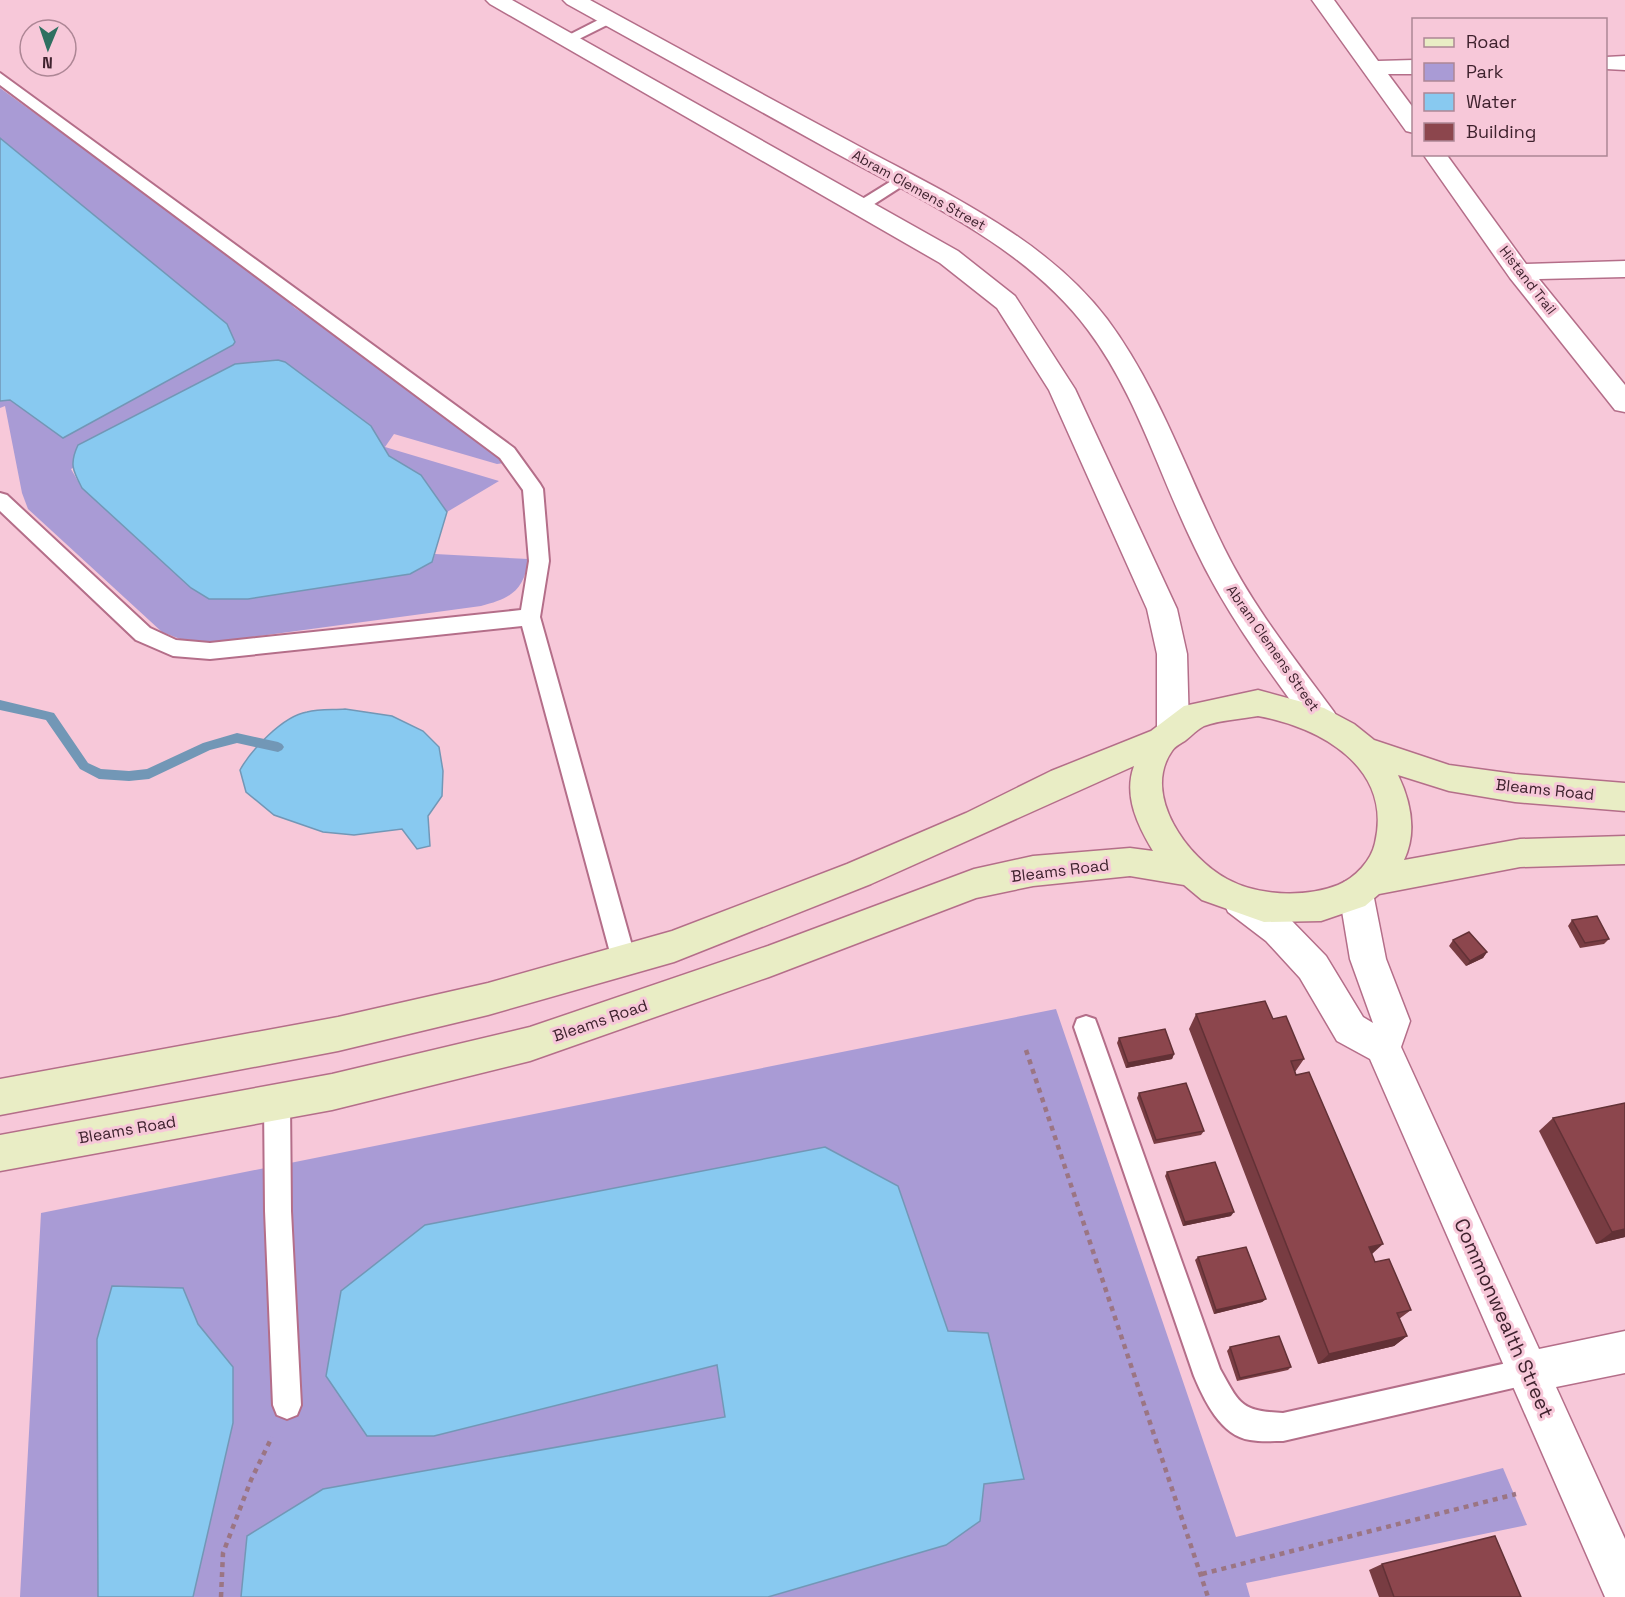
<svg xmlns="http://www.w3.org/2000/svg" width="1625" height="1597" font-family="'Space Grotesk',sans-serif">
	<style>
		.green { fill: #a99bd5 }
		.water { fill: #88c9f0; stroke: #7297b6; stroke-width: 1.5 }
		.lines { fill: none; stroke-linecap: round; stroke-linejoin: round }
		.stream { fill: #7297b6; fill-rule: evenodd }
		.lane-casing { stroke: #b46e89; stroke-width: 4 }
		.street-casing { stroke: #b46e89; stroke-width: 3 }
		.secondary-casing { stroke: #b46e89; stroke-width: 3 }
		.path { stroke: #9b7583; stroke-width: 4.5; stroke-dasharray: 5 5; stroke-linecap: butt }
		.lane { fill: #fff; fill-rule: evenodd }
		.street { fill: #fff; fill-rule: evenodd }
		.secondary { fill: #e9edc5; fill-rule: evenodd }
		.wall { fill: #783c42 }
		.shaded-wall { fill: #623136 }
		.building { fill: #8c464d; stroke: #623136; stroke-width: 1.5 }
		.labels { text-anchor: middle; stroke-width: 6; stroke-linejoin: round; paint-order: stroke }
		.far-street-label { font-size: 14px; fill: #3f222e; stroke: #f7c8d9 }
		.street-label { font-size: 16px; fill: #3f222e; stroke: #f7c8d9 }
		.near-street-label { font-size: 20px; fill: #3f222e; stroke: #f7c8d9 }
	</style>
	<rect width="100%" height="100%" fill="#f7c8d9"/>
	<g class="green">
		<path d="M0,88L269,283L295,308L335,334L486,446L504,463L497,464L394,434L385,447L499,481L447,512L421,475L389,456L371,426L285,362L71,469L82,488L191,588L209,599L432,562L435,554L528,559C525,591 509,599 481,606L215,642L180,639L162,632L28,509L22,493L5,406L0,408V401L10,400L63,438L235,342L227,324L0,138Z"/>
		<polygon points="1056,1009 1236,1537 1503,1468 1527,1525 1246,1583 1250,1597 768,1597 946,1545 980,1521 984,1484 1024,1479 948,1331 898,1186 825,1147 490,1213 367,1436 434,1436 718,1365 725,1417 323,1489 247,1536 241,1597 193,1597 233,1423 233,1367 198,1324 183,1288 97,1339 98,1597 20,1597 41,1213"/>
	</g>
	<g class="water">
		<polygon points="0,138 227,324 235,342 233,345 63,438 10,400 0,401"/>
		<path d="M278,360L285,362L371,426L389,456L421,475L447,512L432,562L410,574L248,599H209L191,588L82,488C73,471 69,464 78,445L235,364Z"/>
		<path d="M345,709L392,716L423,731L439,747L443,771L442,796L428,816L430,846L417,849L402,829L354,835L323,832L274,815L246,792L240,770C251,750 283,716 307,712C319,709 333,710 345,709Z"/>
		<polygon points="825,1147 898,1186 948,1331 988,1333 1024,1479 984,1484 980,1521 946,1545 768,1597 241,1597 247,1536 323,1489 725,1417 717,1365 434,1436 367,1436 326,1376 341,1291 425,1225"/>
		<polygon points="112,1286 183,1288 198,1324 233,1367 233,1423 193,1597 98,1597 97,1339"/>
	</g>
	<g class="lines">
		<polygon class="stream" points="0,700 54,713 88,763 101,769 129,771 147,769 203,743 237,733 278,742 282,744 284,747 282,750 278,752 237,743 210,750 149,779 129,781 99,779 80,769 46,720 0,710"/>
		<defs>
			<g id="lane">
				<polygon points="608,15 613,16 615,19 613,22 571,43 566,44 559,40"/>
				<polygon points="0,73 514,448 540,484 543,489 549,561 540,617 636,960 633,968 624,971 615,968 612,960 522,626 210,659 173,656 136,640 0,511 0,493 7,495 150,628 176,640 210,643 521,610 529,561 523,490 500,458 0,85"/>
				<polygon points="901,175 907,177 909,180 907,183 865,210 859,211 851,206"/>
				<path d="M1086,1016L1095,1019L1098,1027L1220,1369C1240,1405 1241,1411 1283,1413L1529,1358L1539,1362L1543,1372L1539,1382L1283,1441C1272,1441 1261,1442 1250,1440C1221,1436 1204,1400 1194,1376L1074,1027L1077,1019Z"/>
				<polygon points="277,1090 286,1093 290,1102 291,1211 301,1405 297,1415 287,1419 277,1415 273,1405 265,1211 264,1102 268,1093"/>
			</g>
			<g id="street">
				<polygon points="486,0 512,0 958,251 1015,296 1075,389 1177,609 1187,654 1189,728 1184,737 1173,741 1162,737 1157,728 1157,654 1147,609 1049,390 997,308 940,263 490,4"/>
				<path d="M563,0H590C678,48 765,96 853,143C941,191 1045,237 1107,319C1159,389 1186,471 1224,548C1253,607 1295,659 1334,712L1339,721L1334,730L1323,734L1312,730C1269,671 1226,614 1195,548C1159,475 1137,395 1088,330C1025,246 921,200 832,151C744,102 655,53 567,4Z"/>
				<polygon points="1312,0 1334,0 1378,61 1414,60 1414,74 1388,74 1414,109 1414,133 1406,131"/>
				<polygon points="1625,56 1625,70 1606,69 1606,57"/>
				<polygon points="1423,154 1446,154 1526,264 1625,261 1625,277 1539,279 1625,385 1625,412 1615,410 1510,278"/>
				<polygon points="1356,878 1368,882 1373,893 1386,959 1410,1021 1401,1047 1539,1349 1625,1331 1625,1373 1556,1387 1625,1539 1625,1597 1605,1597 1370,1059 1337,1041 1300,978 1266,941 1228,912 1223,901 1228,890 1240,886 1252,890 1290,919 1326,956 1363,1017 1373,1023 1350,959 1339,893 1344,882"/>
			</g>
			<path id="secondary" d="M1258,690L1324,708L1354,724L1374,740L1449,765L1515,774L1625,783V811L1515,802L1449,791L1398,775C1411,802 1417,833 1404,860L1520,839L1625,836V864L1520,867L1379,894L1365,906L1321,921L1264,922L1202,900L1184,885L1130,876L1033,886L976,898L769,977L530,1061L332,1110L0,1171V1135L332,1074L530,1027L768,946L974,869L1033,856L1130,848L1153,851C1138,826 1123,796 1134,766L871,884L674,962L488,1015L338,1051L0,1115V1079L338,1017L488,983L672,931L847,864L966,813L1051,771L1151,731L1184,706ZM1258,716C1320,727 1393,767 1375,843C1371,861 1355,878 1338,885C1305,898 1258,896 1227,879C1188,858 1141,795 1172,751C1175,746 1182,743 1186,740C1192,735 1198,729 1204,726C1220,720 1241,719 1258,716Z"/>
		</defs>
		<use href="#lane" class="lane-casing"/>
		<use href="#street" class="street-casing"/>
		<use href="#secondary" class="secondary-casing"/>
		<g class="path">
			<polyline points="1026,1050 1208,1597"/>
			<polyline points="1202,1574 1516,1494"/>
			<polyline points="221,1597 223,1553 251,1480 272,1437"/>
		</g>
		<use href="#lane" class="lane"/>
		<use href="#street" class="street"/>
		<use href="#secondary" class="secondary"/>
	</g>
	<g class="wall">
		<polygon points="1572,920 1609,939 1604,944 1580,948 1568,926"/>
		<polygon points="1453,940 1487,952 1483,958 1466,966 1449,946"/>
		<polygon points="1196,1014 1273,1019 1304,1059 1295,1072 1372,1255 1375,1262 1411,1310 1399,1319 1407,1336 1394,1346 1318,1364 1189,1029"/>
		<polygon points="1119,1038 1174,1054 1172,1059 1126,1068 1117,1043"/>
		<polygon points="1139,1093 1204,1131 1201,1135 1154,1144 1137,1098"/>
		<polygon points="1553,1118 1625,1237 1596,1244 1539,1131"/>
		<polygon points="1167,1172 1231,1216 1183,1226 1165,1176"/>
		<polygon points="1198,1257 1266,1299 1262,1302 1214,1314 1195,1260"/>
		<polygon points="1230,1347 1291,1367 1288,1370 1237,1381 1227,1351"/>
		<polygon points="1382,1564 1521,1597 1379,1597 1369,1570"/>
	</g>
	<g class="shaded-wall">
		<polygon points="1487,952 1483,958 1466,966 1470,961"/>
		<polygon points="1174,1054 1172,1059 1126,1068 1128,1063"/>
		<polygon points="1234,1212 1231,1216 1183,1226 1185,1222"/>
		<polygon points="1625,1229 1625,1237 1596,1244 1612,1232"/>
		<polygon points="1383,1244 1371,1255 1369,1247"/>
		<polygon points="1266,1299 1262,1302 1214,1314 1216,1310"/>
		<polygon points="1407,1336 1394,1346 1318,1364 1329,1354"/>
	</g>
	<g class="building">
		<polygon points="1597,916 1609,939 1585,943 1572,920"/>
		<polygon points="1469,932 1487,952 1470,961 1453,940"/>
		<polygon points="1265,1001 1273,1019 1286,1016 1304,1059 1291,1061 1296,1075 1309,1072 1383,1244 1369,1247 1375,1262 1389,1259 1411,1310 1397,1313 1407,1336 1329,1354 1196,1014"/>
		<polygon points="1165,1029 1174,1054 1128,1063 1119,1038"/>
		<polygon points="1186,1083 1204,1131 1156,1140 1139,1093"/>
		<polygon points="1625,1103 1625,1229 1612,1232 1553,1118"/>
		<polygon points="1215,1162 1234,1212 1185,1222 1167,1172"/>
		<polygon points="1246,1247 1266,1299 1216,1310 1198,1257"/>
		<polygon points="1279,1336 1291,1367 1240,1378 1230,1347"/>
		<polygon points="1495,1536 1521,1597 1394,1597 1382,1564"/>
	</g>
	<g class="labels">
		<g class="far-street-label">
			<text transform="translate(919 190) rotate(29)" y="5">Abram Clemens Street</text>
			<text transform="translate(1528 280) rotate(52)" y="5">Histand Trail</text>
			<text transform="translate(1273 648) rotate(55)" y="5">Abram Clemens Street</text>
		</g>
		<g class="street-label">
			<text transform="translate(1545 789) rotate(6)" y="6">Bleams Road</text>
			<text transform="translate(1060 870) rotate(-7)" y="6">Bleams Road</text>
			<text transform="translate(600 1020) rotate(-19)" y="6">Bleams Road</text>
			<text transform="translate(127 1129) rotate(-10)" y="6">Bleams Road</text>
		</g>
		<g class="near-street-label">
			<text transform="translate(1504 1318) rotate(66)" y="7">Commonwealth Street</text>
		</g>
	</g>
	<rect x="1412" y="18" width="195" height="138" fill="#f7c8d9" stroke="#ad8695" stroke-width="1.5"/>
	<rect x="1424" y="38" width="30" height="9" fill="#e9edc5" stroke="#ad8695" stroke-width="1.5"/>
	<text x="1466" y="48" font-size="18" fill="#3f222e">Road</text>
	<rect x="1424" y="63" width="30" height="18" fill="#a99bd5" stroke="#ad8695" stroke-width="1.5"/>
	<text x="1466" y="78" font-size="18" fill="#3f222e">Park</text>
	<rect x="1424" y="93" width="30" height="18" fill="#88c9f0" stroke="#ad8695" stroke-width="1.5"/>
	<text x="1466" y="108" font-size="18" fill="#3f222e">Water</text>
	<rect x="1424" y="123" width="30" height="18" fill="#8c464d" stroke="#ad8695" stroke-width="1.5"/>
	<text x="1466" y="138" font-size="18" fill="#3f222e">Building</text>
	<g transform="translate(48 48) rotate(182)"><circle r="28" fill="#f7c8d9" stroke="#ad8695" stroke-width="1.5"/>
	<path d="M0-4.5L10 22L0 15L-10 22Z" fill="#2e7061"/>
	<text y="-9" font-size="16" font-weight="bold" text-anchor="middle" fill="#3f222e">N</text>
	</g>
</svg>
